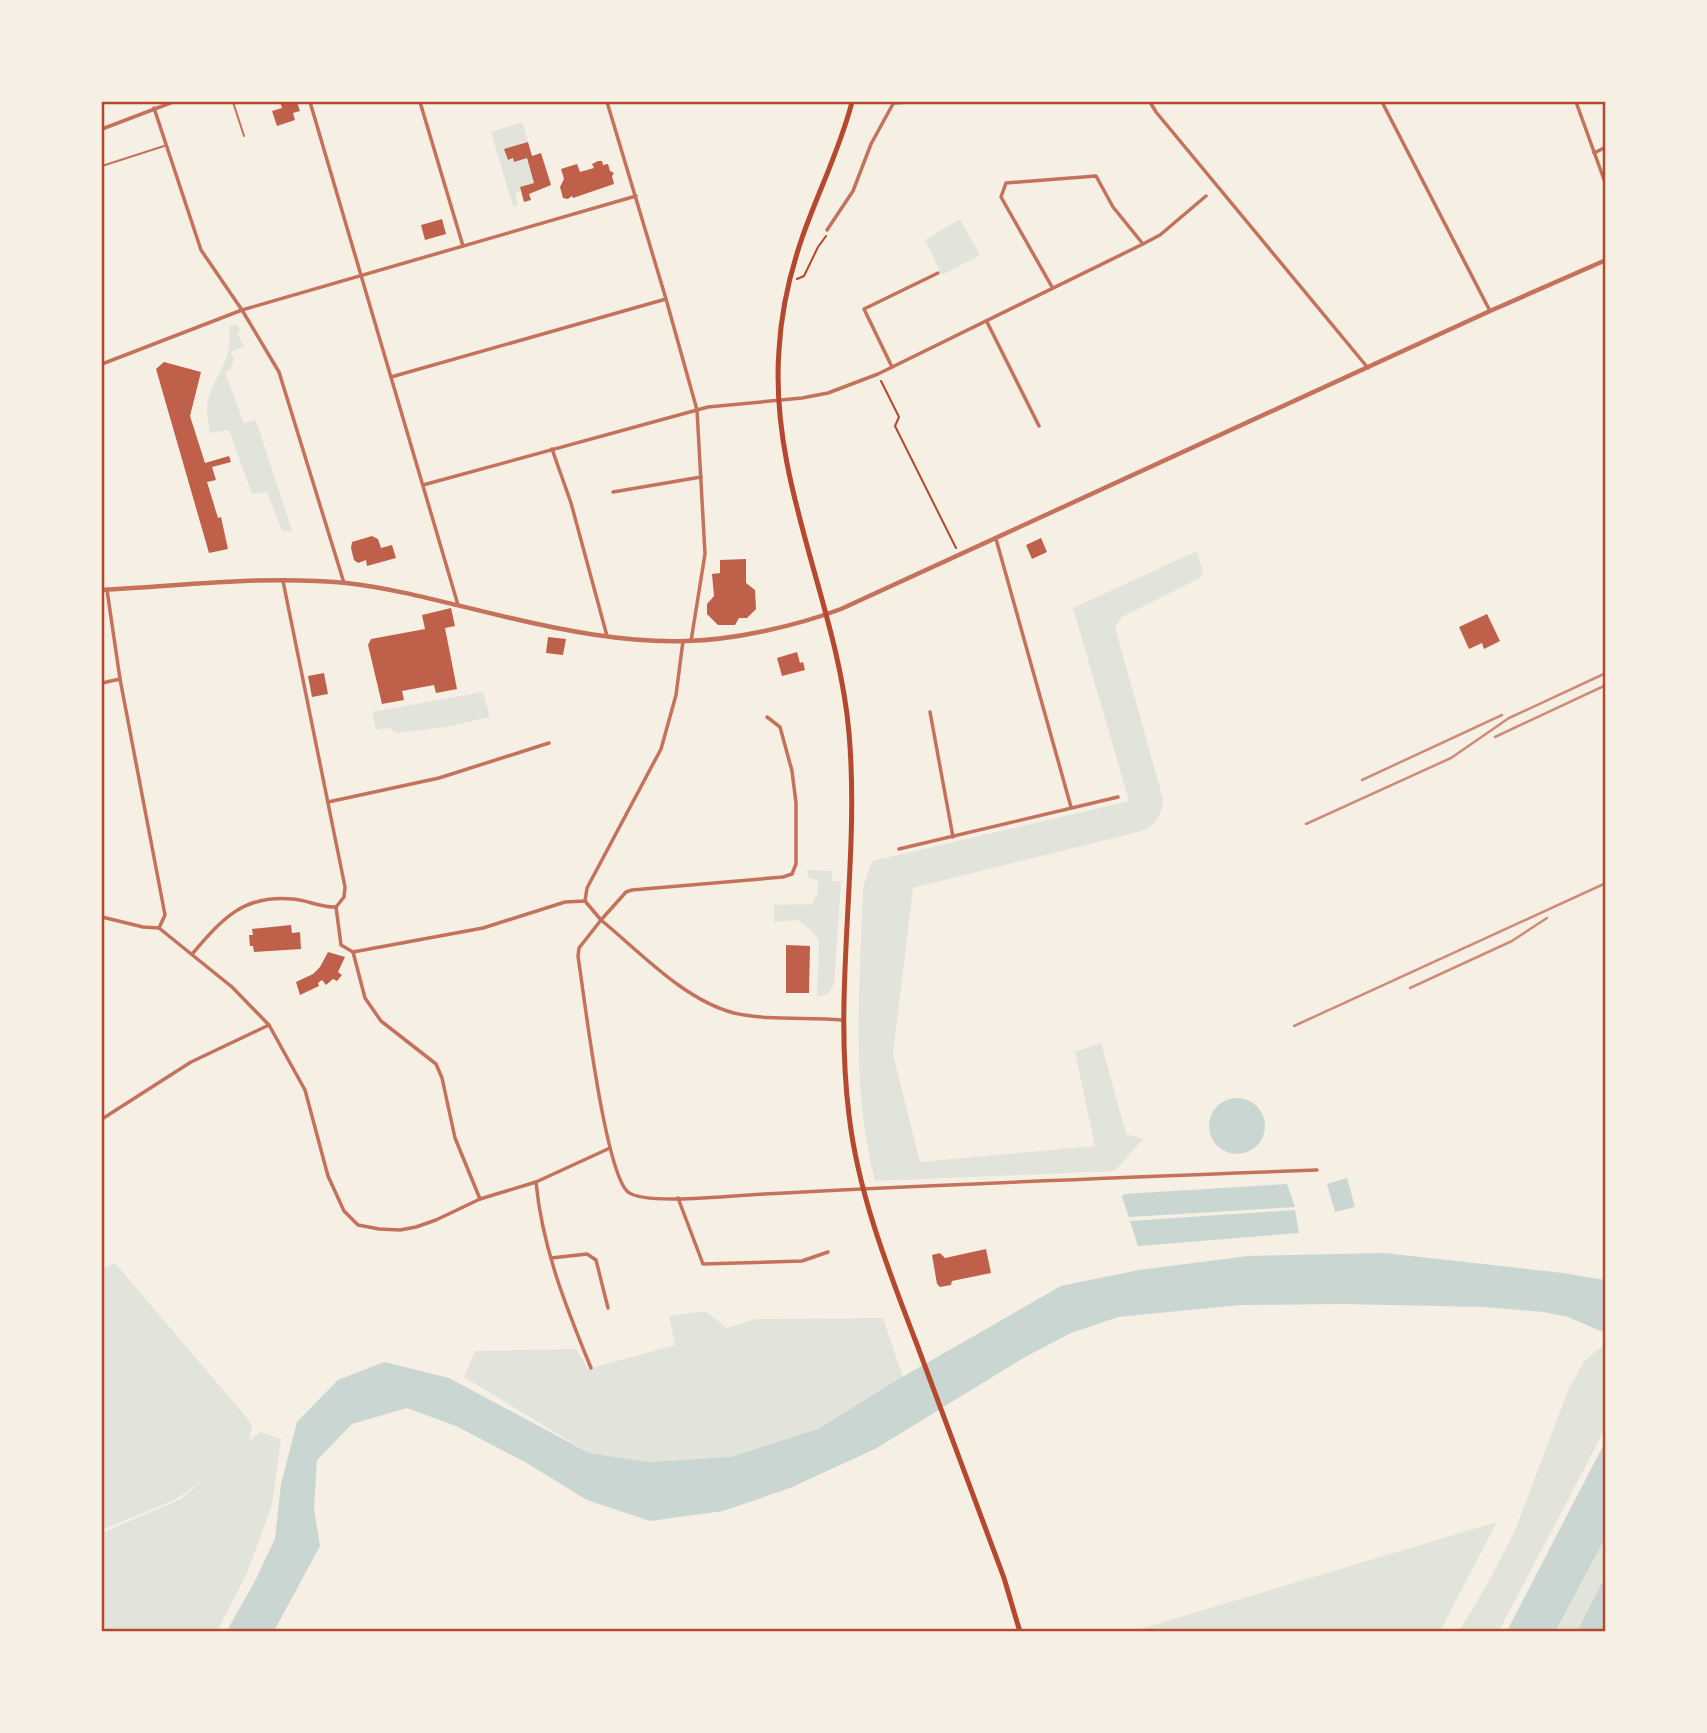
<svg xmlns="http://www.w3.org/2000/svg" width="1707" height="1733" font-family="'Space Grotesk',sans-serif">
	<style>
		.green { fill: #e2e4dc }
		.water { fill: #c9d6d2 }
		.building { fill: #bf614a }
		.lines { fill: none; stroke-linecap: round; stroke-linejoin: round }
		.path { stroke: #b5482f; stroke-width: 2 }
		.service { stroke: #c5725c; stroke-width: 2 }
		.minor { stroke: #c5725c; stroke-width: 3.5 }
		.tertiary { stroke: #c5725c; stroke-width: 4.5 }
		.secondary { stroke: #b5482f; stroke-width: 5 }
		.rail { stroke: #cf8b77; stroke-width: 2.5 }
		.neatline { fill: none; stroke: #b5482f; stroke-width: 2.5 }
	</style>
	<rect width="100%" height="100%" fill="#f6efe4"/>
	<g class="green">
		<polygon points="522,122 528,142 505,150 508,160 527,158 534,183 520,187 521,191 515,193 518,205 513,206 491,132"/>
		<polygon points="960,219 980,255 942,275 925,240"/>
		<path d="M237,324L240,330L237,333L244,346L231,352L234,359L230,369L225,372L244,423L256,420L292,531H282L267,492L252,494L229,430L210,433C209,426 207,418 207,411C206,381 235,367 229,326Z"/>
		<path d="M1197,551L1203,571L1200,578L1122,617L1115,627L1163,799C1162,817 1155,827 1138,832L913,888L893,1054L920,1162L1095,1146L1075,1052L1101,1043L1126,1134L1143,1139L1115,1171L875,1181C850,1084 860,986 863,887L872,861L1129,801L1073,608Z"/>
		<polygon points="483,692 490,717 446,727 397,733 389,728 376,730 372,712"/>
		<polygon points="806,870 832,871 832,881 841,881 834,984 828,994 817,997 819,941 812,931 798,920 774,922 774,905 812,904 818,893 818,880 809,878"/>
		<polygon points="115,1263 247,1418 252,1426 249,1441 260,1432 281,1439 272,1505 247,1573 217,1631 102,1631 102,1533 181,1499 237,1451 190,1490 174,1500 102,1530 102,1269"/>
		<polygon points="705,1311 727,1328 755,1319 883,1318 903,1377 818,1429 730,1457 648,1462 589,1453 464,1377 475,1351 576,1349 588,1369 675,1345 669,1316"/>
		<polygon points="1605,1344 1605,1429 1499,1631 1459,1631 1485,1588 1514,1533 1569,1388 1584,1361"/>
		<polygon points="1497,1522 1440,1631 1133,1631"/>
		<polygon points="1605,1538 1605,1577 1577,1631 1556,1632"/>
	</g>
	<g class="water">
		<circle cx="1237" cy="1126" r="28"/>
		<polygon points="1347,1178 1355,1207 1335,1212 1327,1184"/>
		<polygon points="1287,1184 1295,1207 1129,1217 1122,1197 1124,1194"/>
		<polygon points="1295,1210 1299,1233 1138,1246 1130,1221"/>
		<polygon points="1384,1253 1563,1273 1605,1280 1605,1333 1568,1317 1544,1312 1484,1307 1345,1304 1240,1305 1118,1317 1071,1333 1025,1357 875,1449 790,1488 723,1511 650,1521 587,1500 525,1462 456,1426 407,1408 352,1424 317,1460 314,1508 320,1546 274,1631 226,1632 254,1583 275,1539 281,1484 297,1422 338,1380 384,1362 449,1378 589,1453 648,1462 730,1457 818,1429 897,1380 1061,1286 1139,1270 1248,1256"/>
		<polygon points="1605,1442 1605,1538 1556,1631 1507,1631"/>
		<polygon points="1605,1577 1605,1631 1577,1631"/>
	</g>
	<g class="building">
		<polygon points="280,102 297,102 300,111 293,113 295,120 277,126 272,111 282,108"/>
		<polygon points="528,142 532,156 541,153 551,185 529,194 531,200 524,202 520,187 534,183 527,158 514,162 513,158 508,160 504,149"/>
		<polygon points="598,161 602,161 603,165 608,164 610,171 614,173 612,176 614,184 573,198 572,196 568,199 563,198 560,187 564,179 561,169 577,164 580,172 594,168 592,164"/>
		<polygon points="442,219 446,234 425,240 421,225"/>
		<polygon points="164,362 201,372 190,416 205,463 229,456 231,462 212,467 216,480 207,482 218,518 221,517 228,549 209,553 156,369"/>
		<polygon points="372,536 378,539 381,548 392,545 396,558 367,566 366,560 358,563 354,560 351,548 352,542"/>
		<polygon points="1041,538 1047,552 1032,559 1026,545"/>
		<polygon points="746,559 746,583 755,590 756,609 747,618 739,618 735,625 718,625 707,614 707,604 714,596 712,574 720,573 720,560"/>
		<polygon points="451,608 455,626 445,628 457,689 436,693 434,685 402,691 404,700 382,704 368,645 371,639 425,629 422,615"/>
		<polygon points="1487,614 1500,641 1484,649 1482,643 1469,649 1459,627"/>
		<polygon points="548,637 566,639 563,655 546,653"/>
		<polygon points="797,652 800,663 803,662 805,670 782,676 777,658"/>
		<polygon points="324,673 328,694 312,697 308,676"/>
		<polygon points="291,925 292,933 300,932 301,949 254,952 253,946 250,946 249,935 253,935 252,929"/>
		<polygon points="786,945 810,946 809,993 786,993"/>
		<polygon points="328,952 345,957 338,972 342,975 337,981 333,979 326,985 322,980 318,983 319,986 300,995 296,982 313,974 320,967"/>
		<polygon points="986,1249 991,1273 952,1281 951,1285 940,1287 937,1284 932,1255 940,1253 945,1258"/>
	</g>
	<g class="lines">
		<g class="path">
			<polyline points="797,279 804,276 818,247 826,236"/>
			<polyline points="881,381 899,417 895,426 956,548"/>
		</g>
		<g class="service">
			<polyline points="233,102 244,136"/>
			<polyline points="102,166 164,146"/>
		</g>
		<g class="minor">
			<polyline points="310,102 458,605"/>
			<polyline points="420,102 463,246"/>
			<polyline points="607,102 666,299 697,410 705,554 691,641"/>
			<polyline points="1150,102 1156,112 1368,368"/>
			<polyline points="1382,102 1490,311"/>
			<polyline points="1576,102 1606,185"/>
			<polyline points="894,103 909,102"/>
			<polyline points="154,108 201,250 242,310 279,372 344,583"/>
			<polyline points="102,129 173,102"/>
			<polyline points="1594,153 1606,147"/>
			<polyline points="827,230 853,191 871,144 894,102"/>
			<polyline points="1052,287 1001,197 1006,183 1096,176 1113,207 1143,244"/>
			<polyline points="987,322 1039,426"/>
			<polyline points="102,364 242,310 636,196"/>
			<polyline points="892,367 864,309 938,273"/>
			<polyline points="391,377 666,299"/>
			<polyline points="552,449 571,503 607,636"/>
			<polyline points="423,485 708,407 802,398 828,393 878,374 1143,244 1160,235 1206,196"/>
			<polyline points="613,492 701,477"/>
			<polyline points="996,539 1071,807"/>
			<polyline points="283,581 345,887 344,897 336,907"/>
			<polyline points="107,590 120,679 165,915 159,928"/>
			<path d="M683,641L676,695L661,749L587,888L585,901L601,920L579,948L578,956C584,995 605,1173 628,1192C645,1206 738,1195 764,1194C948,1184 1133,1177 1317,1170"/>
			<polyline points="102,683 120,679"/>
			<polyline points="930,712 953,837"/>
			<path d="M767,717L780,727L792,771L796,803V864L792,874L783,877L632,890L626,892L601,920C640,952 684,1000 734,1013C768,1021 807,1017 842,1020"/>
			<polyline points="328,802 439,778 549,743"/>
			<polyline points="899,849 1118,797"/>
			<polyline points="336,907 341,945 353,952 365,998 381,1021 436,1064 442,1078 455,1138 480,1199"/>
			<polyline points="102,917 143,927 159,928"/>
			<polyline points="159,928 232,987 269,1025 305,1090 328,1176 344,1211 358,1225 379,1229 400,1230 416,1227 436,1220 480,1199 536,1182 610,1148"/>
			<polyline points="353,952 483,928 565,902 585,901"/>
			<path d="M193,953C222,919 244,894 293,899C307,900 322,908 336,907"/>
			<polyline points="102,1119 191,1062 269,1025"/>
			<path d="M536,1182C542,1247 566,1307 591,1368"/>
			<polyline points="678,1198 703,1264 802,1261 828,1252"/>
			<polyline points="551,1258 587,1254 596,1260 608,1308"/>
		</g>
		<path class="tertiary" d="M102,590C182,586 265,575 346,583C399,589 450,604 502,616C560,630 625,643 686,641C734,640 796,626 841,609L1490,311L1606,260"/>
		<path class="secondary" d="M852,102C840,149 818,192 802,238C790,273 781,313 779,350C769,482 838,604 849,733C860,860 833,987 849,1115C858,1193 888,1269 916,1342C945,1421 975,1499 1004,1578L1020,1632"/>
		<g class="rail">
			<polyline points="1495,737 1606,685"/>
			<polyline points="1362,780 1502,715"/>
			<polyline points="1306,824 1451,758 1509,718 1606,673"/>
			<polyline points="1410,988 1512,941 1547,918"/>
			<polyline points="1294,1026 1606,883"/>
		</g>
	</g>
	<rect width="1707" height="1733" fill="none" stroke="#f6efe4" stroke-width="206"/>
	<rect x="103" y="103" width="1501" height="1527" class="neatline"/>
</svg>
